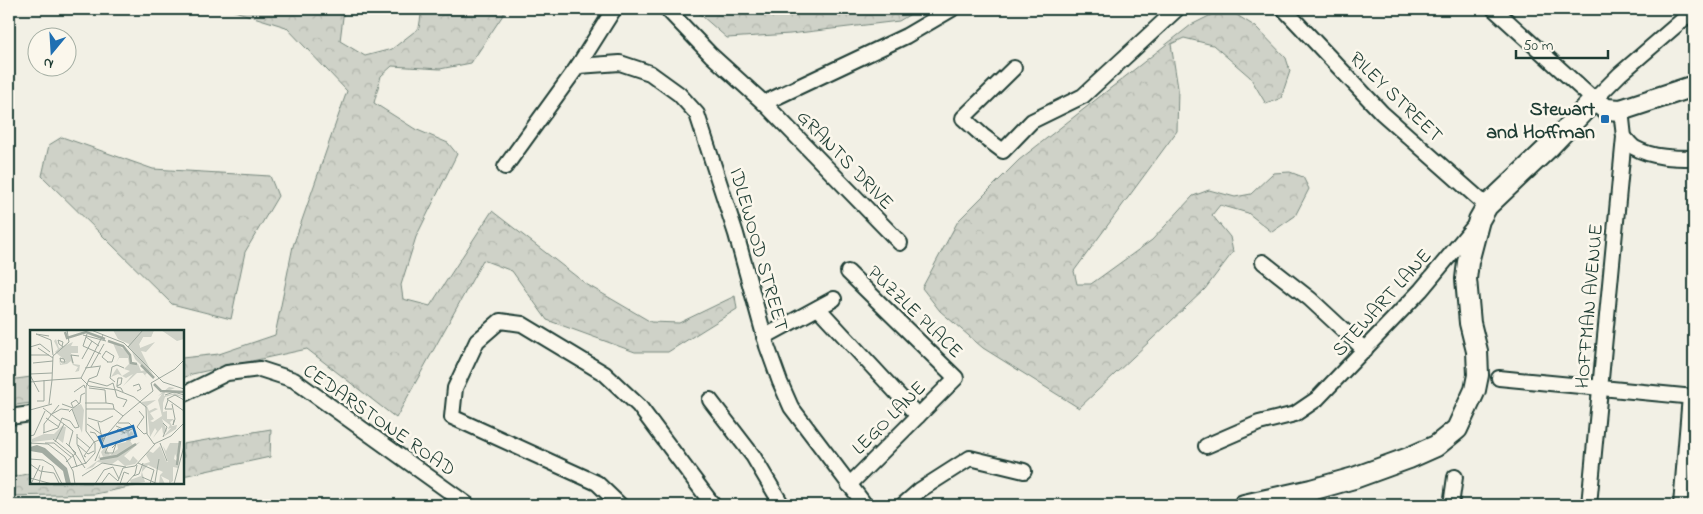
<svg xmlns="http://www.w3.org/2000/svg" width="1703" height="514" font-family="'Indie Flower',sans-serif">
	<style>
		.forest { fill: url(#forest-crowns); stroke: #77887e }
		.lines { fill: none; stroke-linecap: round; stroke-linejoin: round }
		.street-casing { stroke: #1f3d34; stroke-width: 18 }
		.secondary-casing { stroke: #1f3d34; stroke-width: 24 }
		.street { stroke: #fbf7ec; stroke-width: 14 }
		.secondary { stroke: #fbf7ec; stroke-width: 20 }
		.poi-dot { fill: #1f6fb2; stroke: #fbf7ec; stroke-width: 2 }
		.labels { text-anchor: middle; stroke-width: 5; stroke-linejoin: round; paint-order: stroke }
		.street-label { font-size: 20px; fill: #1f3d34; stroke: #fbf7ec }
		.poi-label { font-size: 20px; font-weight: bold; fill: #1f3d34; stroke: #fbf7ec; text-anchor: end }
		.inset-river { fill: none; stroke: #a2aba1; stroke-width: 2.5 }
		.inset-road { fill: none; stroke: #9ea89e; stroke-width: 1 }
		.view { fill: #1f6fb2; fill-opacity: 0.15; stroke: #1f6fb2; stroke-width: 2.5 }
		.inset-edge { fill: none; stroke: #1f3d34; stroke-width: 2.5 }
	</style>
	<defs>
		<pattern id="forest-crowns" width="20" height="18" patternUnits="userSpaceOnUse" patternTransform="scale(1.25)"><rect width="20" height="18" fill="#cfd2c8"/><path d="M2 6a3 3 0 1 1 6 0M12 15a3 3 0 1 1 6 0" fill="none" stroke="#b1b5ac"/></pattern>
	</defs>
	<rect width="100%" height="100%" fill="#f2f0e5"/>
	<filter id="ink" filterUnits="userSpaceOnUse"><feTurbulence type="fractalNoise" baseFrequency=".02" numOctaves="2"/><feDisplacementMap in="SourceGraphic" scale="10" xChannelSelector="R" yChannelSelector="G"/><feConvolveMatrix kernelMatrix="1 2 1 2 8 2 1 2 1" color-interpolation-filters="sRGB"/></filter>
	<g filter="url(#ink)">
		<g class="forest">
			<polygon points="228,9 344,9 340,41 365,56 392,49 419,28 422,9 507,9 471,63 440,69 392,66 381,76 374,103 415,129 448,143 457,154 416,237 401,285 403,299 430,306 492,211 586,284 651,322 679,323 735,296 737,309 668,352 635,352 547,320 512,271 483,260 396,418 307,349 192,374 183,378 182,358 219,354 275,335 293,246 347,91 286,27"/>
			<polygon points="694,9 919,9 899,21 790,34 727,38"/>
			<polygon points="1217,12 1232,12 1256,27 1286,58 1290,71 1281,98 1266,104 1250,77 1213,45 1184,38 1171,44 1178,88 1177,131 1074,271 1077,284 1091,284 1152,240 1193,196 1209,190 1235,197 1251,194 1273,173 1290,172 1303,177 1309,189 1295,216 1272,232 1248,213 1220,205 1212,215 1230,237 1233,252 1205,289 1079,408 983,348 940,311 922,288 958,221 1019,160 1191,25"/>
			<polygon points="62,137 153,169 270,176 278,196 245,252 231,319 172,304 42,176 49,145"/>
			<polygon points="31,377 31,403 9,406 9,380"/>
			<polygon points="271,429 270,457 183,476 183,444"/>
			<polygon points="31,473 31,483 149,483 95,494 9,496 9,478"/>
		</g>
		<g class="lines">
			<defs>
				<g id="street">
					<polyline points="667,9 711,55 764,103 906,36 952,9"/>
					<polyline points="1284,9 1382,113 1487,206"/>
					<polyline points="1494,9 1594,100 1620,74 1694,10"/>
					<polyline points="578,66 620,63 650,73 679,94 697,114 736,234 767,346 780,382 791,407 865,505"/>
					<polyline points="1014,68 963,118 983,136 1003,151 1032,121 1083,96 1177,9"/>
					<polyline points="764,103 900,243"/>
					<path d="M1624,137C1628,141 1631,146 1635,148C1653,158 1675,158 1694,158"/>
					<polyline points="505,167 578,66 614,9"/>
					<polyline points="1263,262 1310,299 1365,350"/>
					<polyline points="848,272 956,378 849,485"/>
					<polyline points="818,308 918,416"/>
					<polyline points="764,337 834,299"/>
					<polyline points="1499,378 1694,397"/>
					<polyline points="182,395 227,373 260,369 294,380 468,505"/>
					<polyline points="710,400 753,456 782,505"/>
					<polyline points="9,417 31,414"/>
					<polyline points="1206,446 1259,423 1295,414 1317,399 1421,290 1475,225"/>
					<polyline points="620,505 597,483 452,417 455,388 477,341 500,321 522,324 605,374 639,406 713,505"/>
					<polyline points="903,505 920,490 970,458 1024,471"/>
					<polyline points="1451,505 1455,477"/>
					<polyline points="1589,505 1624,137 1621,110"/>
					<polyline points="1681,505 1690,396"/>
				</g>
				<polyline id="secondary" points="1244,505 1311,490 1354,478 1409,458 1436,446 1457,429 1475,390 1478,375 1477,351 1470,323 1466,279 1468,262 1479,220 1487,206 1548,148 1594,100 1606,109 1621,110 1694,86"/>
			</defs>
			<use href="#street" class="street-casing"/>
			<use href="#secondary" class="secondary-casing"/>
			<use href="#street" class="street"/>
			<use href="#secondary" class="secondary"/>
		</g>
	</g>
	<rect class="poi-dot" x="1600" y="114" width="10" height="10" rx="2.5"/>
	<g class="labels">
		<g class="street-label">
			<text transform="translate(1397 96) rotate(44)" y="7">RILEY STREET</text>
			<text transform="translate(846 159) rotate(46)" y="7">GRANTS DRIVE</text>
			<text transform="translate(760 249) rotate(74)" y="7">IDLEWOOD STREET</text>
			<text transform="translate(1381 302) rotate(-48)" y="7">STEWART LANE</text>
			<text transform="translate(1588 306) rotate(-85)" y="7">HOFFMAN AVENUE</text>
			<text transform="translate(916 311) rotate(44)" y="7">PUZZLE PLACE</text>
			<text transform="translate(888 417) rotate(-45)" y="7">LEGO LANE</text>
			<text transform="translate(380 419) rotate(35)" y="7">CEDARSTONE ROAD</text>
		</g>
		<g class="poi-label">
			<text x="1595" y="115">Stewart<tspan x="1595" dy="23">and Hoffman</tspan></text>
		</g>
	</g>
	<g transform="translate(30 330)">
		<rect width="154" height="154" fill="#f2f0e5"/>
		<path d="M83,0H124L121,7H113L109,14L110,18L125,12L116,22L111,21L123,45L119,41L115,45L117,48L113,43H107L93,56L103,44L96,48L88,44L81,47L87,38L92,46L100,41L94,39L99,34L98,28H89L86,33L89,27L82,11L99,23L101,33L108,34L111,41L116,40L105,29L99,14L88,9ZM26,9L29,18L43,12L41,16H48V23H41L44,34L50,35L49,41L45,42L48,37L43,35L41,31L37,34L30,35L29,28L31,34L36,31L25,22L28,19L24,11ZM32,96L36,97L33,113L28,109L2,112V109L14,104H24ZM101,97L99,102V104L101,101L104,104L99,107L103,110L98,108L103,115L110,112L94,126L100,131L103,126L108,131L105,134L95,136L88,130L82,134L67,132L63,137L55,140L70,129L68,128L70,124V128L73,127L71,122L75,117L80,125L88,119L87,114L96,112L98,107L97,103L90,105ZM140,113H149L147,128L145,124L144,129L148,132V138L143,137V151L139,154V150L131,146L135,154H129L130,145L133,142L118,135L112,142L115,152L101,154L100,150L111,146L113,134L120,132L116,125L119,121L123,123L130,116L136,131L138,132L133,116L136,121Z" fill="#cfd2c8"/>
		<path d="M139,57L145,58L135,62L134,66L145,63L154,67L142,65L135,67L133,73V82L137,81V89H144L140,92L142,96L147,95L146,99L133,107L141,98L138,99L140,95L132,89L137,101L133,104L132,97L123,108L127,101L125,98L120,107L117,79L111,72L126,70L117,76L119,81L125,78L128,79L120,83L124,89L120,91L123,92L132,86L128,70L132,64L128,66Z" fill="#cfd2c8"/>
		<path d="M104,0H124L121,7H113L109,14L111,22L106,24L98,17L101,12L95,8L104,5ZM131,0H154V9L147,11Z" fill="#cfd2c8"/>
		<path d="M51,74L54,80L52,103L42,78Z" fill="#cfd2c8"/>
		<path d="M7,115L15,118L37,138L41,154H36L33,141L12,123L0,121V117Z" fill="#a2aba1"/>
		<path class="inset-river" d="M35,2L37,8L56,2L75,9M78,11L93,16L100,25L101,33L107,34M111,35L124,48M124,54L131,61L154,62M70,129L87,126L106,114M147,135L150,111"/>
		<path class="inset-road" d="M38,0H54M61,0L94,13L133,52L154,59M57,4L53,16L71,24M53,5L76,11M19,6L6,4L21,10L23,25M56,7L69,16M32,16L33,12L28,10L29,14L33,17M0,17L10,14L20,22M98,17L113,0M8,18L23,28M0,25H19M30,28L34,29L35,32H31ZM52,29L62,11M77,32H82L84,26L76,21L72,27L78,32M3,33L23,31M43,33L41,25L49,26M61,37L74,14M55,38L71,36M0,44L22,43M0,45L9,62M51,48L73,5M58,51L77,56L83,53L87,67L97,70L93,77M0,52L22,50L23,26L39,12L37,0M85,52L80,48L82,37L87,35L94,38M87,56L91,54L92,48H88L87,55V57L91,58L93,62M103,56L109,54L111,59L107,61M59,58L75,60L76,73L83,74L84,79L93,86M44,62L54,55L55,58M135,65L144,62L154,65M138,70L135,79H142M154,70L145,65L137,69L154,81M7,71H14V50M55,73H76M19,74L22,50L51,48L59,56L87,60L104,67L116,77L117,104L124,114M32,74L43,78L50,73L51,65L55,63M142,74L145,89L143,95L144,90M43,77L41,73L46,70L49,74M13,78L43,101L39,115L55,138M56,79H84M0,80L22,74M109,81L114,87L107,97L114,104L117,103M39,82L42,79L49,97L45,98L40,91M20,85L31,79L39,80M16,88L29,97M58,88L71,92L83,86M68,92L73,111M57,94L71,104M86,96L98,101L104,98L99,93H88M60,102L65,103L72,114M86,102L87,101V100L88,99H89L95,103L87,100M13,103L28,98L32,88L40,91M14,103V94L29,75M47,104V114L56,134M0,106L4,105L15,81M47,107L60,118M133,107L137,97L133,93M23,109L43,125L47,137M25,112L34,94M0,113L18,114L35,127L43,141L45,154M15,113H24L41,127M36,113L46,123L36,132M130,113L137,131M124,114L141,106L154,93M48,115L58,124L64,121M78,116L75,123H83L86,114M82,118L91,109L101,110M56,127L54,126L64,112L74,108M0,129L13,130L23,136L32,154M65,131L75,107L93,86L123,61L121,53L145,39L154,30M108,133L124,140L120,154M0,134L10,141L24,143L29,153M41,138L56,133L65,123V113L56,101V57L59,49L67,46L70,37M74,140L83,137L89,149M52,146L72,133L96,137M103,146L109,144L113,133M112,147L128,154M0,148L22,154M125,152L129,129M1,154L10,135M9,154L13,136M65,154L74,140M71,154L79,143L88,151L93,138L105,136L125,114M90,154L94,142L99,144M96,154L105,144L107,135M144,154L154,116"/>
		<path class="view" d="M103,96L106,106L73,117L69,107Z"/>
		<rect width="154" height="154" class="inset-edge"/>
	</g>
	<rect width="1703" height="514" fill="none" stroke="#fbf7ec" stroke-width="30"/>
	<rect x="15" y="15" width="1673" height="484" fill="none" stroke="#1f3d34" stroke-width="2" filter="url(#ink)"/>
	<g transform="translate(52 52) rotate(198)"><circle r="24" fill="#fbf7ec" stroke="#a3ada2"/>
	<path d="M0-4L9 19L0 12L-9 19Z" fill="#1f6fb2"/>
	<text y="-8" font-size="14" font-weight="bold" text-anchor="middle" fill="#1f3d34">N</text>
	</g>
	<path d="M1516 50v8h92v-8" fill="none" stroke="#1f3d34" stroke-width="2.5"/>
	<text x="1523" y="50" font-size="15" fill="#1f3d34" stroke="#fbf7ec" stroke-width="4" paint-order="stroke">50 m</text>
</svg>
